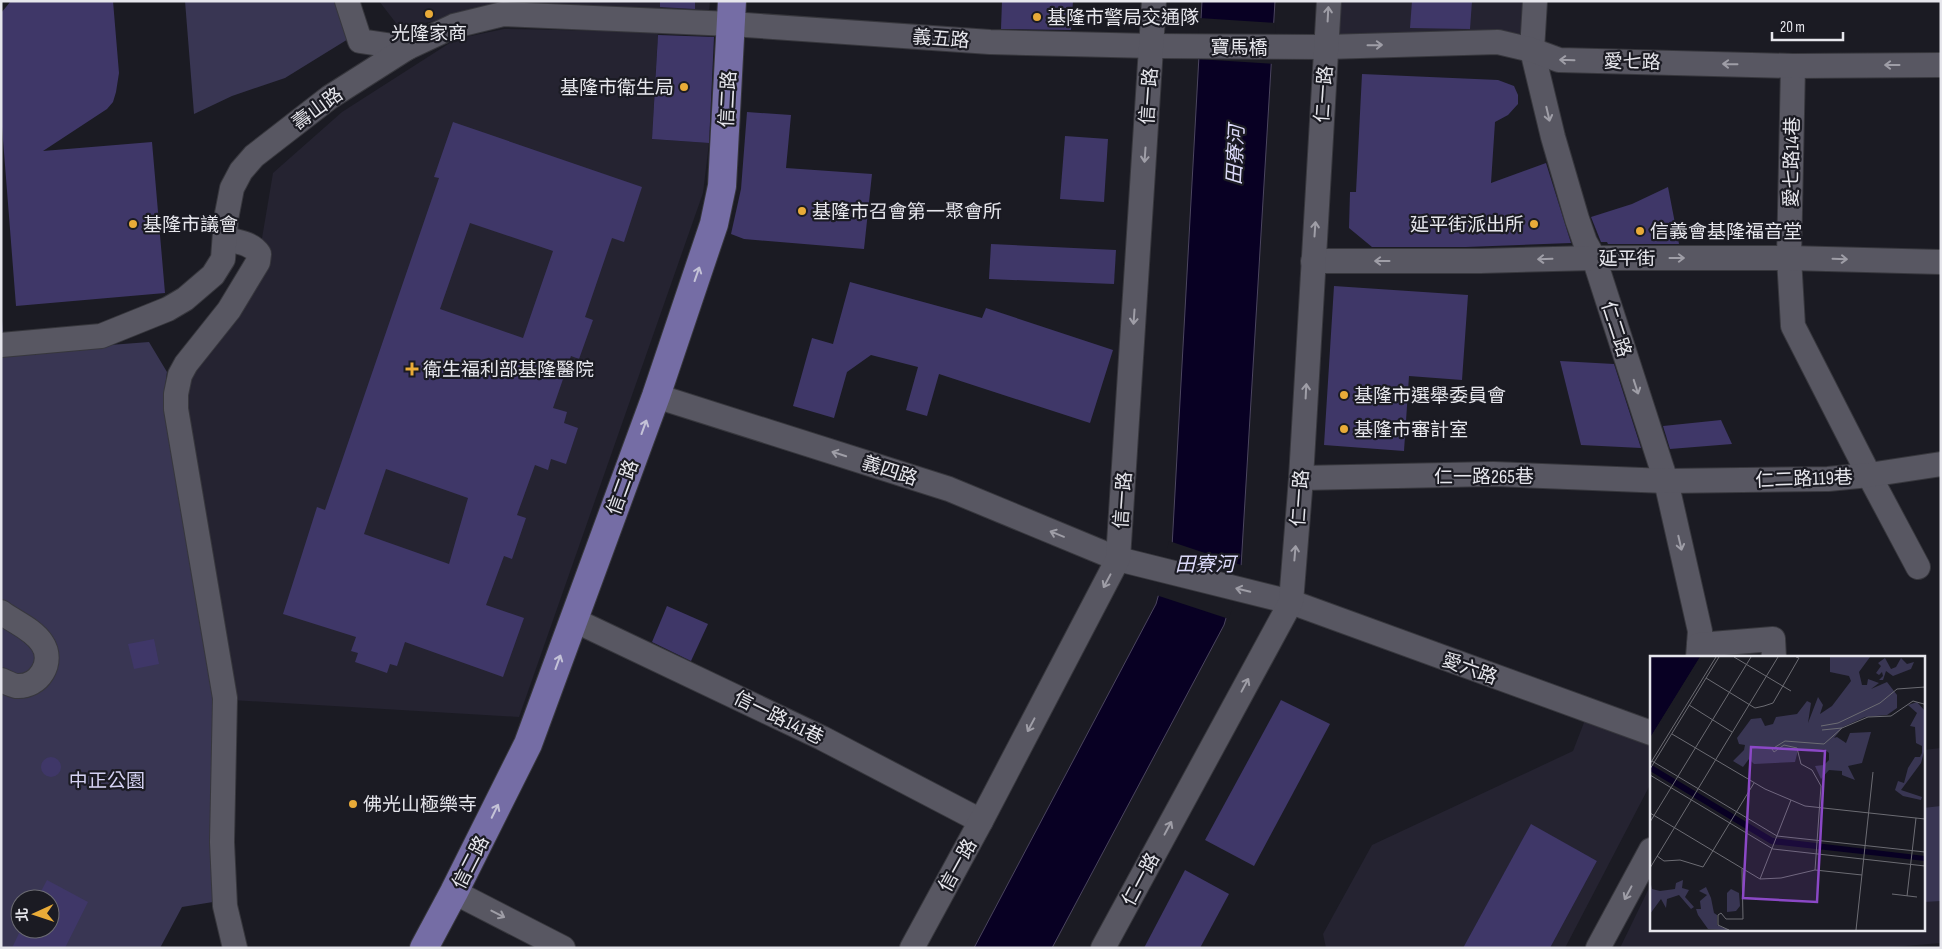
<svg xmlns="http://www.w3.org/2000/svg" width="1942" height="949" font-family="'Sofia Sans Condensed','Noto Sans TC',sans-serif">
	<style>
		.built { fill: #252331 }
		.green { fill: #393653; fill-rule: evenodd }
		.water { fill: #080023; stroke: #4b455f }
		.pier { fill: #1b1b23 }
		.building { fill: #3f3768; fill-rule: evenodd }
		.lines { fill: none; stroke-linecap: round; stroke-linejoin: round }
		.minor-casing { stroke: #37373d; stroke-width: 26 }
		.major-casing { stroke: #37373d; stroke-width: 30 }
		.minor { stroke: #585762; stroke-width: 24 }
		.major { stroke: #756da5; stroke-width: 28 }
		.oneway { stroke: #9f9ea7 }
		.oneway2 { stroke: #c4c2d7 }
		.poi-dot { fill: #e9ab38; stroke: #1b1b23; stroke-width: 2 }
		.labels { text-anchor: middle; stroke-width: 4.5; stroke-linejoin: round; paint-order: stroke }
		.poi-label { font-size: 19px; fill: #e6e6ec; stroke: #1b1b23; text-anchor: start }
		.street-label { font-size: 19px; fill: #e6e6ec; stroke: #1b1b23 }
		.park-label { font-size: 19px; fill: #d5d2f3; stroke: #1b1b23 }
		.water-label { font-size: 20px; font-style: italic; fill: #dad8f8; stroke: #1b1b23 }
		.inset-river { fill: none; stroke: #080023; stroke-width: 2.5 }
		.inset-road { fill: none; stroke: #6c6c73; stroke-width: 1 }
		.view { fill: #8b48c6; fill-opacity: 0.15; stroke: #8b48c6; stroke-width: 2.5 }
		.inset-edge { fill: none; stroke: #e6e6ec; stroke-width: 2.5 }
	</style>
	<rect width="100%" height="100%" fill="#1b1b23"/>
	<g class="built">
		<polygon points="379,1 710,1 709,11 455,18 399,27"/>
		<polygon points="1332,1 1535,1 1532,50 1329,60"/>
		<polygon points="504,29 658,32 652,139 709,143 703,193 519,717 232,700 179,430 186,364 258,262 273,173 342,112 456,39"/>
		<polygon points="1585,720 1651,743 1651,783 1565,948 1550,948 1597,861 1531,825 1463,948 1326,948 1323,934 1372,845 1573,751"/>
		<polygon points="1941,748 1941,943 1881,948 1620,948 1651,884 1651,930 1923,930 1923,750"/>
	</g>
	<g class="green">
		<polygon points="185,1 359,1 366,28 285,78 232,96 194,114"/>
		<path d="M1,310L5,353L149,342L167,372L164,395L167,427L215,698L213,902L182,907L160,948H1ZM20,899H50V929H20Z"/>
		<polygon points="1941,806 1941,901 1923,902 1923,808"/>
	</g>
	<polygon class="water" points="1202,1 1275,1 1241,567 1224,625 1052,948 974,948 1156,604 1172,547"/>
	<g class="pier">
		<polygon points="1199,18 1276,23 1274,64 1197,59"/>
		<polygon points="1169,541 1244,566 1229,619 1156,595"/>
	</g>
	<g class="building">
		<polygon points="11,1 113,1 119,73 116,92 113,102 107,109 43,151 152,142 165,293 16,306 1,114 1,13"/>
		<polygon points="660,1 695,1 695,9 660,7"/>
		<polygon points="1002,1 1073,1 1071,30 1001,29"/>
		<polygon points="1412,1 1472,1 1470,29 1410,28"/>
		<polygon points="658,35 714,37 709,143 652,139"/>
		<polygon points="1362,74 1498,80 1514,86 1518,95 1518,104 1508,115 1495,122 1491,183 1546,163 1571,243 1466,247 1372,247 1349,228 1350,192 1356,192"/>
		<polygon points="747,112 791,115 786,168 872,174 864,249 744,239 731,234 741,189"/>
		<path d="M453,122L642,187L624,242L612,238L585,317L593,320L579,359L571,356L553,408L567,412L564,423L578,428L566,464L551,459L548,470L535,465L517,515L526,518L512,559L504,556L486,605L524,618L503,677L405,642L397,666L390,664L387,673L355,662L358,653L351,651L356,637L283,614L317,507L325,510L439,178L434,177ZM470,223L553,251L523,338L440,309ZM386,469L468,498L449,564L364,534Z"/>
		<polygon points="1065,136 1108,139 1104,202 1060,199"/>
		<polygon points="1668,187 1679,244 1608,244 1607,242 1601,242 1591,217 1632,204"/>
		<polygon points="991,244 1116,250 1114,284 989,279"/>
		<polygon points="850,282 982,318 986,308 1113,350 1090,423 939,374 927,416 906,410 918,367 871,355 847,372 834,418 793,406 812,338 833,344"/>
		<polygon points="1334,286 1468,295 1462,380 1409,376 1404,451 1324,445"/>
		<polygon points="1560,361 1614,364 1641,448 1581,445"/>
		<polygon points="1721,420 1732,444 1670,449 1663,426"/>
		<polygon points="667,606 708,624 691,661 652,642"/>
		<polygon points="154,639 159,664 134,669 128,644"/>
		<polygon points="1281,700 1330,724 1254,866 1205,840"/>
		<circle cx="51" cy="767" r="10"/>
		<polygon points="1531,824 1597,861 1550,948 1463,948"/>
		<polygon points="1185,870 1229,894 1200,948 1144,948"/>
		<polygon points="47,880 88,902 65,948 12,948 21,929 50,929 50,899 37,899"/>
	</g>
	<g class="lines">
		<defs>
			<g id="minor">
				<polyline points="347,1 360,41 407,48"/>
				<polyline points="1535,1 1532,50 1553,137 1577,219 1585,242 1594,258 1666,481 1700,631 1698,658"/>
				<polyline points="1793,66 1789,258 1793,326 1869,475 1918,567"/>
				<path d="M225,239C238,242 252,243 259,254L258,262L229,310L186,364L180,375L176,394V409L225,698L222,842L225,906L235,948"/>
				<polyline points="1313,261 1480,261 1594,258 1789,258 1941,262"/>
				<polyline points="1,345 101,336 168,309 185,299 213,275 223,259 226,219 232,188 241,171 254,156 330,97 407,48 454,26 503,14 731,24 990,42 1152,46 1326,47 1498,42 1532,50 1559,60 1793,66 1941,65"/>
				<polyline points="656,396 949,489 1118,559 1291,602 1651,733"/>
				<polyline points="1301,478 1493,474 1666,481 1828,479 1869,475 1941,464"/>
				<path d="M1,612C14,622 33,629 42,643C55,662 39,688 16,686C11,685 6,682 1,680"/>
				<polyline points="574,620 822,738 981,821"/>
				<polyline points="1699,645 1773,639 1774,658"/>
				<polyline points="454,892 563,948"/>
				<polyline points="912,948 981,821 1118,559 1154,1"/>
				<polyline points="1103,948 1291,602 1301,478 1329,1"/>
				<polyline points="1598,948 1651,850"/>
			</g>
			<polyline id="major" points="424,948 454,892 528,744 656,396 714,224 722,186 732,1"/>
		</defs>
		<use href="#minor" class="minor-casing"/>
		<use href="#major" class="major-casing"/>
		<use href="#minor" class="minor"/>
		<use href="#major" class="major"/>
	</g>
	<defs><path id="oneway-shaft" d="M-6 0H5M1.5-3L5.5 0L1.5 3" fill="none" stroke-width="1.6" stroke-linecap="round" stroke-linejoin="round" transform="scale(1.25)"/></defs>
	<g class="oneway">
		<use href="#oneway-shaft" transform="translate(1328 14) rotate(-87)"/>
		<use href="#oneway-shaft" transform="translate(1375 45) rotate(-1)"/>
		<use href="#oneway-shaft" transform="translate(1567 60) rotate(-178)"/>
		<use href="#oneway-shaft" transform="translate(1730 64) rotate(-179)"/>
		<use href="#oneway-shaft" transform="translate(1892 65) rotate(180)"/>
		<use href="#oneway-shaft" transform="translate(1548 114) rotate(77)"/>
		<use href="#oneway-shaft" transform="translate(1145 155) rotate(94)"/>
		<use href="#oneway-shaft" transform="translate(1315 229) rotate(-86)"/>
		<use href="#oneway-shaft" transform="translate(1677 258)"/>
		<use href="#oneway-shaft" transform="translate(1545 259) rotate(178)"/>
		<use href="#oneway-shaft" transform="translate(1840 259) rotate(2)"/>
		<use href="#oneway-shaft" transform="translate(1382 261) rotate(180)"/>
		<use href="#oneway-shaft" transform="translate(1134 317) rotate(94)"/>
		<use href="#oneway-shaft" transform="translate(1636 387) rotate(72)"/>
		<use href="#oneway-shaft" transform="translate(1306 391) rotate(-87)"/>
		<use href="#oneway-shaft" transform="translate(839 454) rotate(-162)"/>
		<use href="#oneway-shaft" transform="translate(1057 534) rotate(-158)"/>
		<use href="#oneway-shaft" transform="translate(1680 543) rotate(77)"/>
		<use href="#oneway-shaft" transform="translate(1295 553) rotate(-85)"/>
		<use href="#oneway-shaft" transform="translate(1107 581) rotate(118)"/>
		<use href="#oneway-shaft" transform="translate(1243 590) rotate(-166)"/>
		<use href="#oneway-shaft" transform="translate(1245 685) rotate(-62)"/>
		<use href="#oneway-shaft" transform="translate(1031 725) rotate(118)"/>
		<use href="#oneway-shaft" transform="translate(1168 828) rotate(-62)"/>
		<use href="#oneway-shaft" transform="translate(1628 893) rotate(118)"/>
		<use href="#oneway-shaft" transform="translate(498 914) rotate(27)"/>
	</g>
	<g class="oneway2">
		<use href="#oneway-shaft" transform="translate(697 274) rotate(-71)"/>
		<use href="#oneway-shaft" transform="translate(644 427) rotate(-70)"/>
		<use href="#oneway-shaft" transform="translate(558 662) rotate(-70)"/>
		<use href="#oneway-shaft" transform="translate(495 811) rotate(-64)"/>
	</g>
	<g class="poi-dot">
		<circle cx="429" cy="14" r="5"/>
		<circle cx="1037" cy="17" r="5"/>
		<circle cx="684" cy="87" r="5"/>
		<circle cx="802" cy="211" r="5"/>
		<circle cx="133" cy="224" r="5"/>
		<circle cx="1534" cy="224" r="5"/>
		<circle cx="1640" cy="231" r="5"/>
		<path d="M409.5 361.5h5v5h5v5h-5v5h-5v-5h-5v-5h5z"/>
		<circle cx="1344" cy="395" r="5"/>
		<circle cx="1344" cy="429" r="5"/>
		<circle cx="353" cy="804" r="5"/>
	</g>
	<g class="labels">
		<g class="poi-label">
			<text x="1047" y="24">基隆市警局交通隊</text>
			<text x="429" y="40" text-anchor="middle">光隆家商</text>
			<text x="674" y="94" text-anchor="end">基隆市衛生局</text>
			<text x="812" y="218">基隆市召會第一聚會所</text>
			<text x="143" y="231">基隆市議會</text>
			<text x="1524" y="231" text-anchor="end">延平街派出所</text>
			<text x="1650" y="238">信義會基隆福音堂</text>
			<text x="423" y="376">衛生福利部基隆醫院</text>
			<text x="1354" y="402">基隆市選舉委員會</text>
			<text x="1354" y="436">基隆市審計室</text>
			<text x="363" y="811">佛光山極樂寺</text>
		</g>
		<g class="street-label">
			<text transform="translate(941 38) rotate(4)" y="7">義五路</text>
			<text x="1239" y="54">寶馬橋</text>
			<text transform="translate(1632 61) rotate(1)" y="7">愛七路</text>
			<text transform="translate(1323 94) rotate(-86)" y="7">仁一路</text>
			<text transform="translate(1148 96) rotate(-86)" y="7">信一路</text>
			<text transform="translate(727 99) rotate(-87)" y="7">信二路</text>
			<text transform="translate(317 108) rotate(-36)" y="7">壽山路</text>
			<text transform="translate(1791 162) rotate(-89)" y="7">愛七路14巷</text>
			<text x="1627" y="265">延平街</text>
			<text transform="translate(1617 329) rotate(72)" y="7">仁二路</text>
			<text transform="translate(890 470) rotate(18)" y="7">義四路</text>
			<text x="1484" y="483">仁一路265巷</text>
			<text transform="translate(1804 478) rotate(-2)" y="7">仁二路119巷</text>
			<text transform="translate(622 487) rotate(-70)" y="7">信二路</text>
			<text transform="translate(1299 498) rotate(-86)" y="7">仁一路</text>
			<text transform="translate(1122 500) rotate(-86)" y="7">信一路</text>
			<text transform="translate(1470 668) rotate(20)" y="7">愛六路</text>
			<text transform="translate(779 717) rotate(26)" y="7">信一路141巷</text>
			<text transform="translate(470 862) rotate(-63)" y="7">信二路</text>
			<text transform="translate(957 865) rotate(-61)" y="7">信一路</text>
			<text transform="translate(1140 879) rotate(-62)" y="7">仁一路</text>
		</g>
		<g class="park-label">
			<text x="107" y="787">中正公園</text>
		</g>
		<g class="water-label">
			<text transform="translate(1235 155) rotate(-87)" y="7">田寮河</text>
			<text x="1205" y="571">田寮河</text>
		</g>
	</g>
	<g transform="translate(1650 656)">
		<rect width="275" height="275" fill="#1b1b23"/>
		<path d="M180,1H220L209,16L212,29H217L218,23L229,27L221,33L237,26L247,39V52L237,59L215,61L193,71L184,82L187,81L196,87L200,77L221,76L212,107L198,110L205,124L192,119V115L179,114L171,123L165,110L174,109L179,104V97L174,93L148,94L145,106L104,108L99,103L93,111L83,105L94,94L95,89L89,88L87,82L101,63L111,62L115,70L123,68L126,61L147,58L157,45L161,47L158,67L168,41L173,49L170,58L182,50L201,25L199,20L180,16ZM235,2L241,13L246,11L251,2L257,8L264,6L261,13L243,20L236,15L233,24H229L233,20L232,16L229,19L226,17L231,10L228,7ZM267,46L275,55V92L271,107L251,134L272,141L271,144L253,140L245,134L248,125L254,127L258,112L265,101H270L272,97V90L266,87L265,71L260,70L267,57L258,49ZM0,224L2,233L10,235L25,233L26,227L33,224L32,232L39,234L35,241L44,251L41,253L29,239L17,243L16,252L11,243L0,258ZM56,231L61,242L64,257L67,259V269L79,274L58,273L48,259L46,253H51L50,245L57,239L49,235ZM81,233L89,237L90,250L86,255L77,256V237Z" fill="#393653"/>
		<path d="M0,1H50L0,82ZM0,108L123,182L275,200V205L121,188L0,115Z" fill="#080023"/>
		<path d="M50,1L52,2L0,84V82Z" fill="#1b1b23"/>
		<path class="inset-river" d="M0,15L10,1"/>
		<path class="inset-road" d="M84,1L141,35M56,22L105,52L114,50L123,47L149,2L146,1M39,49L82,76M171,70L188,67L230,47L247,33L275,31M192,72L218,61L241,60L263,45L274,48M22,78L44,91M44,91L115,133L155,150L275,163M2,105L127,180L275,196M0,108L66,1M0,113L69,1M0,119L123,193L275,210M0,157L110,223L131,222L165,214L212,219M0,166L101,1M7,200L14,205L30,204L53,211L104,127M0,212L128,1M165,214L171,130L162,114L151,108L147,92L134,89L124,96L122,93L135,85L174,88L192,72L172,74M110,223L141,144M242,238L267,241M257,240L266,162M79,274L68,269V259L71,257L76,263H93L92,213M206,274L223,116"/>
		<path class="view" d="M101,91L175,95L167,246L93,242Z"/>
		<rect width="275" height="275" class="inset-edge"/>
	</g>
	<rect width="1942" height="949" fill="none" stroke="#e6e6ec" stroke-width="5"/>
	<g transform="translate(35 914) rotate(267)"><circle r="24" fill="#1b1b23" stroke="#6c6c73"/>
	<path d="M0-4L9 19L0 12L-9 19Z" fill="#e9ab38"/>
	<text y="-8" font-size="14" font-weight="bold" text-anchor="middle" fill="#e6e6ec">北</text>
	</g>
	<path d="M1772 32v8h71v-8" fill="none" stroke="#e6e6ec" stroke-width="2.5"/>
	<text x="1780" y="32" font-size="15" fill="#e6e6ec" stroke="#1b1b23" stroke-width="4" paint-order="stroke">20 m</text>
</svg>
